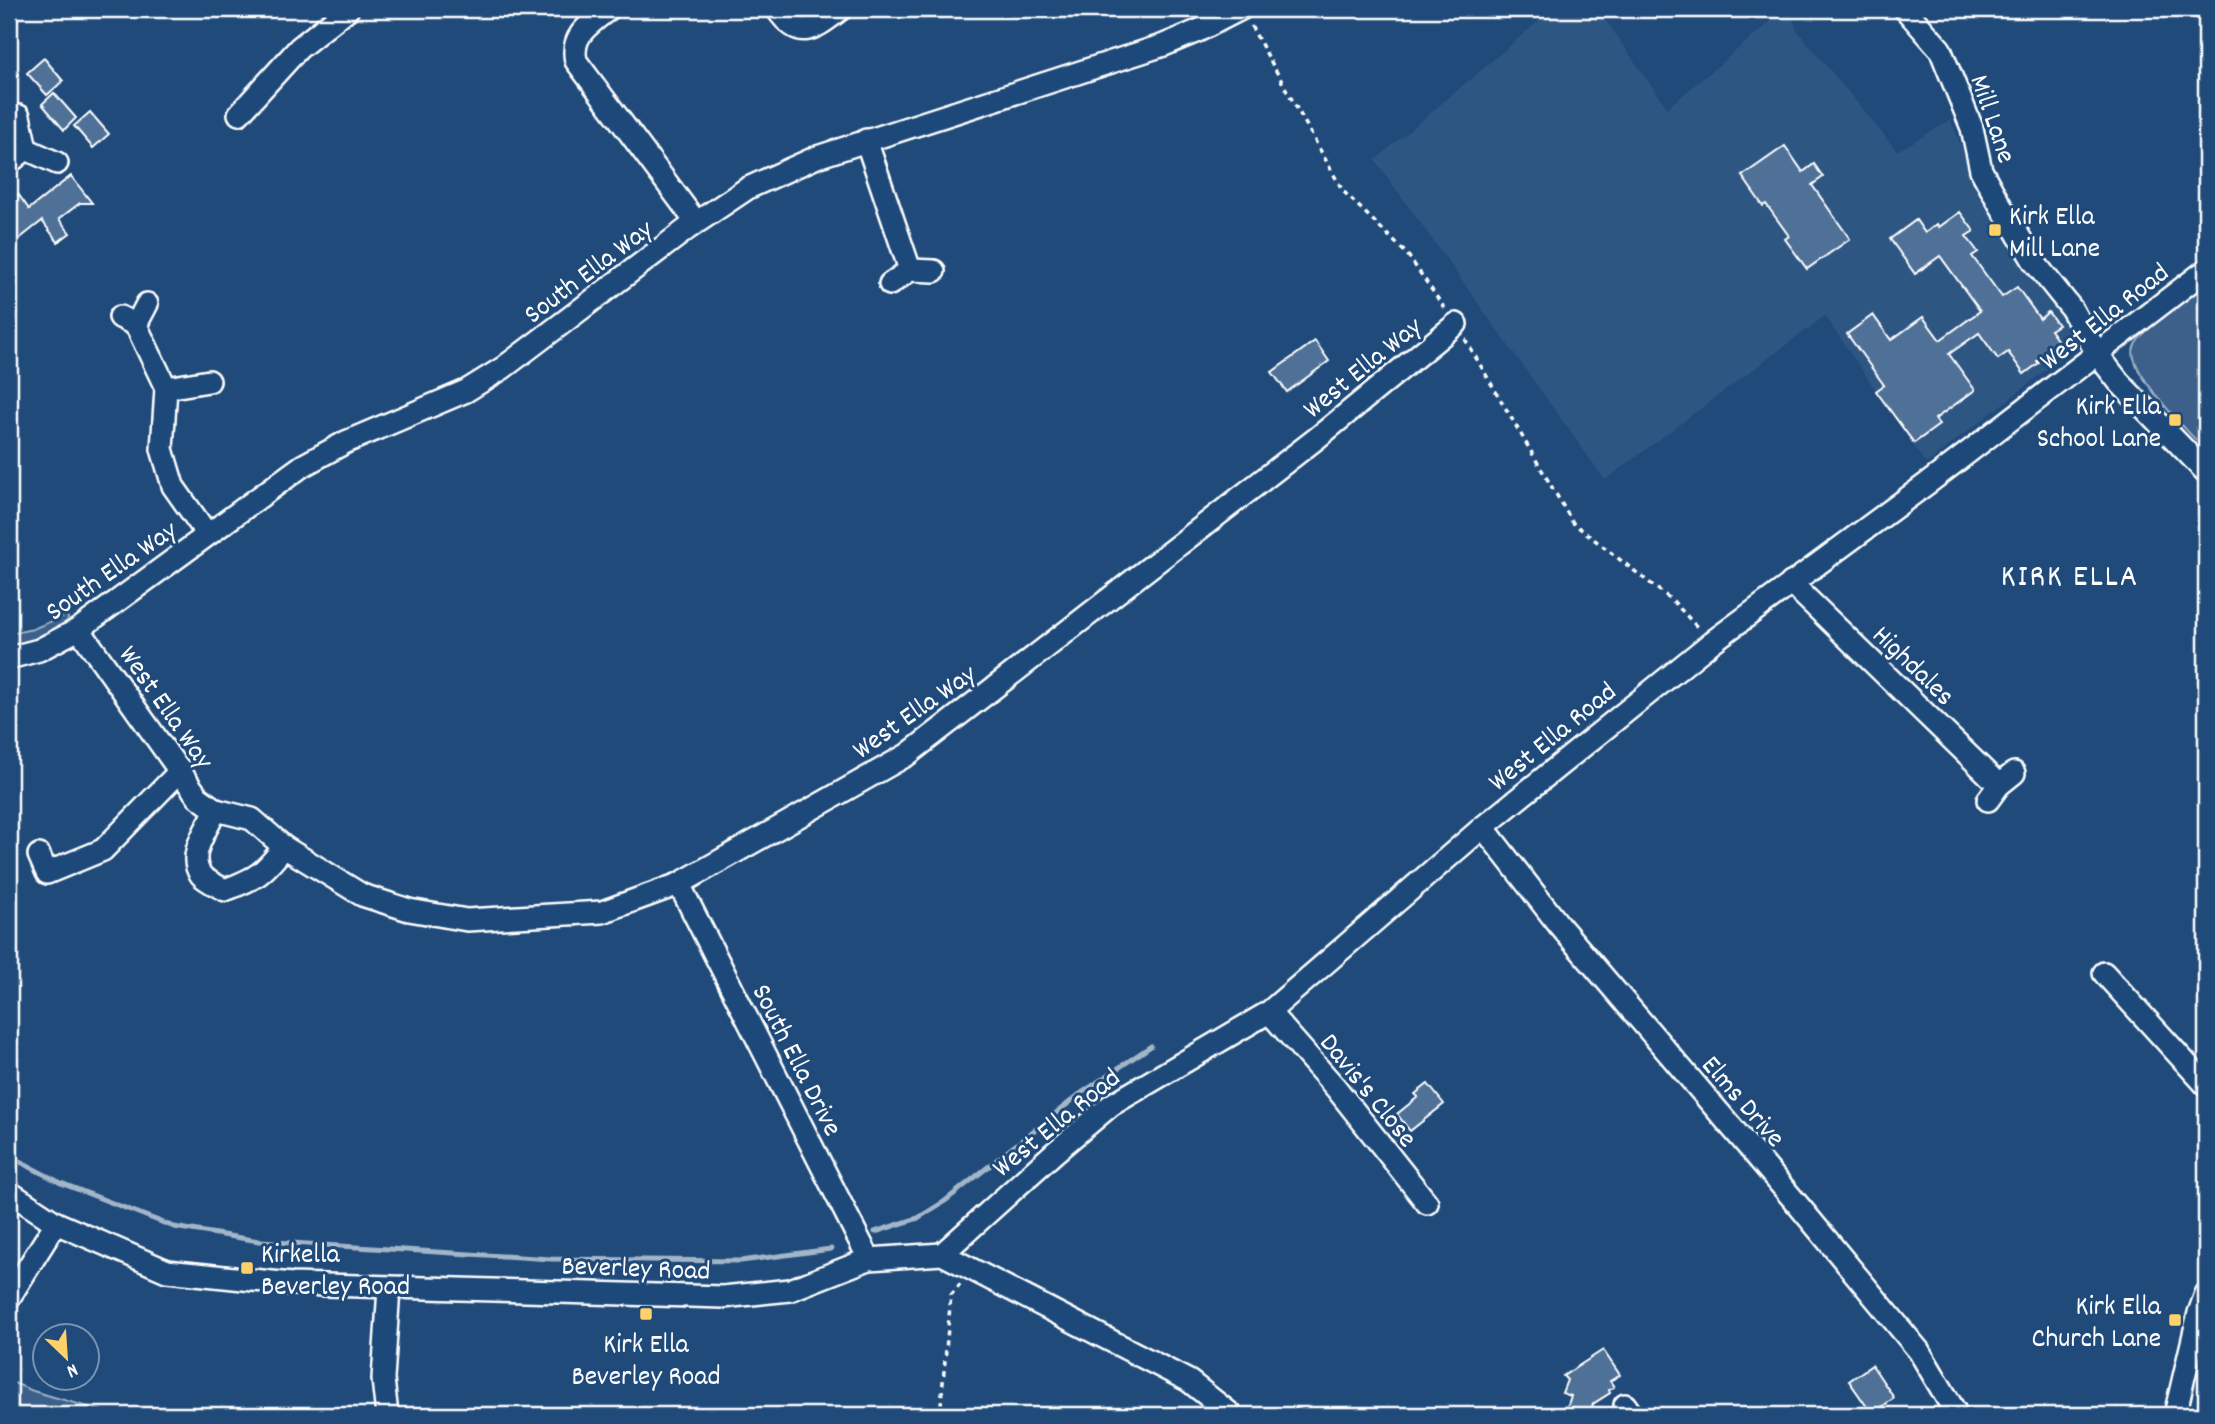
<svg xmlns="http://www.w3.org/2000/svg" width="2215" height="1424" font-family="Dekko,sans-serif">
	<style>
		.built { fill: #2e5683 }
		.green { fill: #3c618b; stroke: #9eb0c5; stroke-width: 2 }
		.lines { fill: none; stroke-linecap: round; stroke-linejoin: round }
		.stream { stroke: #a3b5c8; stroke-width: 5 }
		.building { fill: #507197; stroke: #fff; stroke-width: 2 }
		.minor-casing { stroke: #fff; stroke-width: 26 }
		.path { stroke: #fff; stroke-width: 3.5; stroke-dasharray: 5 5; stroke-linecap: butt }
		.minor { stroke: #1f4a7a; stroke-width: 21 }
		.poi-dot { fill: #ffd166; stroke: #1f4a7a; stroke-width: 2.5 }
		.labels { text-anchor: middle; stroke-width: 6; stroke-linejoin: round; paint-order: stroke }
		.street-label { font-size: 28px; fill: #fff; stroke: #1f4a7a }
		.poi-label { font-size: 28px; fill: #fff; stroke: #1f4a7a; text-anchor: start }
		.quarter-label { font-size: 32px; letter-spacing: 2px; fill: #fff; stroke: #1f4a7a }
	</style>
	<rect width="100%" height="100%" fill="#1f4a7a"/>
	<filter id="ink" filterUnits="userSpaceOnUse"><feTurbulence type="fractalNoise" baseFrequency=".0143" numOctaves="2"/><feDisplacementMap in="SourceGraphic" scale="14" xChannelSelector="R" yChannelSelector="G"/><feConvolveMatrix kernelMatrix="1 2 1 2 8 2 1 2 1" color-interpolation-filters="sRGB"/></filter>
	<g filter="url(#ink)">
		<polygon class="built" points="1553,9 1598,9 1667,108 1786,9 1790,9 1797,30 1897,151 1951,120 1972,175 2073,332 2069,352 1926,464 1825,316 1605,480 1375,160"/>
		<g class="green">
			<path d="M2206,282V451C2190,433 2125,370 2134,347C2137,337 2174,304 2183,297C2190,291 2199,287 2206,282Z"/>
			<polygon points="68,614 67,630 9,651 9,634 33,629"/>
			<polygon points="9,1381 33,1391 116,1415 9,1415"/>
		</g>
		<g class="lines">
			<g class="stream">
				<polyline points="9,1156 61,1183 174,1227 259,1241 551,1259 741,1261 831,1249"/>
				<polyline points="875,1232 918,1218 945,1201 1080,1094 1151,1046"/>
			</g>
		</g>
		<g class="building">
			<polygon points="44,58 63,81 47,95 27,73"/>
			<polygon points="54,93 76,118 64,130 42,104"/>
			<polygon points="90,112 109,134 93,148 74,126"/>
			<polygon points="1785,146 1803,172 1814,164 1823,177 1812,185 1850,239 1807,269 1785,239 1789,236 1766,204 1763,206 1742,176"/>
			<polygon points="71,176 92,203 80,203 59,219 70,233 58,242 42,221 9,247 9,201 18,194 29,209"/>
			<polygon points="1960,212 1974,231 1966,236 1978,252 1972,256 2002,297 2017,287 2040,319 2048,312 2058,325 2050,330 2060,344 2037,361 2039,363 2024,374 2008,352 1998,359 1979,333 1949,354 1975,390 1935,419 1939,425 1914,443 1876,391 1884,385 1847,334 1873,315 1891,340 1923,317 1940,340 1980,311 1940,256 1915,274 1890,239 1916,220 1925,233 1937,224 1939,227"/>
			<polygon points="1315,341 1329,361 1287,392 1272,372"/>
			<polygon points="1428,1084 1444,1104 1410,1131 1397,1114 1418,1097 1415,1094"/>
			<polygon points="1603,1350 1620,1375 1610,1381 1614,1387 1609,1390 1610,1393 1593,1404 1590,1415 1581,1415 1566,1410 1571,1396 1562,1393 1567,1380 1563,1376"/>
			<polygon points="1872,1365 1894,1398 1872,1414 1849,1381"/>
		</g>
		<g class="lines">
			<defs>
				<g id="minor">
					<path d="M609,9C591,23 570,35 576,61L696,222"/>
					<path d="M777,9C800,43 814,29 841,9"/>
					<polyline points="1905,9 1940,49 1972,128 1981,170 1999,203 2035,263 2071,308 2098,355 2119,382 2206,472"/>
					<polyline points="239,114 299,48 348,9"/>
					<polyline points="19,116 26,149 57,163"/>
					<polyline points="866,140 910,270"/>
					<polyline points="9,163 26,149"/>
					<polyline points="890,284 910,270 934,271"/>
					<polyline points="120,317 136,325 147,304"/>
					<polyline points="136,325 166,388 162,449 173,486 207,534"/>
					<polyline points="166,388 209,381"/>
					<polyline points="1791,583 1999,785"/>
					<polyline points="79,629 198,797 216,810 252,819 284,847 362,895 409,910 467,920 602,912 679,884 907,755 1317,438 1456,324"/>
					<polyline points="9,658 39,650 79,629 302,466 346,442 466,391 503,368 687,229 748,188 817,157 1164,45 1200,30 1241,9"/>
					<polyline points="1988,800 1999,785 2014,773"/>
					<path d="M216,810C208,828 186,855 201,875C206,881 218,886 225,890C257,878 263,874 284,847"/>
					<polyline points="1483,827 1559,925 1799,1206 1919,1351 1957,1415"/>
					<polyline points="39,855 47,873 103,850 181,770"/>
					<polyline points="679,884 869,1259"/>
					<polyline points="2104,973 2206,1085"/>
					<polyline points="1269,1012 1336,1088 1427,1203"/>
					<polyline points="9,1192 56,1223 167,1271 292,1284 723,1297 790,1290 869,1259 942,1254 1189,1381 1232,1415"/>
					<polyline points="942,1254 1054,1153 1111,1105 1269,1012 1483,827 1712,642 1932,480 2206,270"/>
					<polyline points="9,1298 56,1223"/>
					<polyline points="1625,1405 1632,1415"/>
					<polyline points="387,1415 383,1379 389,1288"/>
					<polyline points="2175,1415 2199,1313 2206,1294"/>
				</g>
			</defs>
			<use href="#minor" class="minor-casing"/>
			<g class="path">
				<polyline points="1251,26 1343,191 1407,254 1445,309"/>
				<polyline points="1465,339 1573,523 1673,601 1698,628"/>
				<polyline points="940,1415 951,1295 960,1284"/>
			</g>
			<use href="#minor" class="minor"/>
		</g>
	</g>
	<g class="poi-dot">
		<rect x="1988" y="223" width="14" height="14" rx="3.5"/>
		<rect x="2168" y="413" width="14" height="14" rx="3.5"/>
		<rect x="240" y="1261" width="14" height="14" rx="3.5"/>
		<rect x="639" y="1307" width="14" height="14" rx="3.5"/>
		<rect x="2168" y="1313" width="14" height="14" rx="3.5"/>
	</g>
	<g class="labels">
		<g class="street-label">
			<text transform="translate(1995 118) rotate(71)" y="10">Mill Lane</text>
			<text transform="translate(587 270) rotate(-37)" y="10">South Ella Way</text>
			<text transform="translate(2103 315) rotate(-38)" y="10">West Ella Road</text>
			<text transform="translate(1361 366) rotate(-39)" y="10">West Ella Way</text>
			<text transform="translate(110 569) rotate(-35)" y="10">South Ella Way</text>
			<text transform="translate(1915 664) rotate(44)" y="10">Highdales</text>
			<text transform="translate(168 706) rotate(55)" y="10">West Ella Way</text>
			<text transform="translate(913 710) rotate(-35)" y="10">West Ella Way</text>
			<text transform="translate(1551 735) rotate(-39)" y="10">West Ella Road</text>
			<text transform="translate(799 1059) rotate(63)" y="10">South Ella Drive</text>
			<text transform="translate(1370 1089) rotate(51)" y="10">Davis's Close</text>
			<text transform="translate(1745 1100) rotate(49)" y="10">Elms Drive</text>
			<text transform="translate(1055 1121) rotate(-39)" y="10">West Ella Road</text>
			<text transform="translate(636 1266) rotate(2)" y="10">Beverley Road</text>
		</g>
		<g class="poi-label">
			<text x="2009" y="224">Kirk Ella<tspan x="2009" dy="32">Mill Lane</tspan></text>
			<text x="2161" y="414" text-anchor="end">Kirk Ella<tspan x="2161" dy="32">School Lane</tspan></text>
			<text x="261" y="1262">Kirkella<tspan x="261" dy="32">Beverley Road</tspan></text>
			<text x="2161" y="1314" text-anchor="end">Kirk Ella<tspan x="2161" dy="32">Church Lane</tspan></text>
			<text x="646" y="1352" text-anchor="middle">Kirk Ella<tspan x="646" dy="32">Beverley Road</tspan></text>
		</g>
		<g class="quarter-label">
			<text x="2070" y="585">KIRK ELLA</text>
		</g>
	</g>
	<rect width="2215" height="1424" fill="none" stroke="#1f4a7a" stroke-width="35"/>
	<rect x="18" y="18" width="2180" height="1389" fill="none" stroke="#fff" stroke-width="2.5" filter="url(#ink)"/>
	<g transform="translate(66 1357) rotate(155)"><circle r="33" fill="#1f4a7a" stroke="#7992af" stroke-width="2"/>
	<path d="M0-5L12 26L0 18L-12 26Z" fill="#ffd166"/>
	<text y="-10" font-size="19" font-weight="bold" text-anchor="middle" fill="#ffffff">N</text>
	</g>
</svg>
